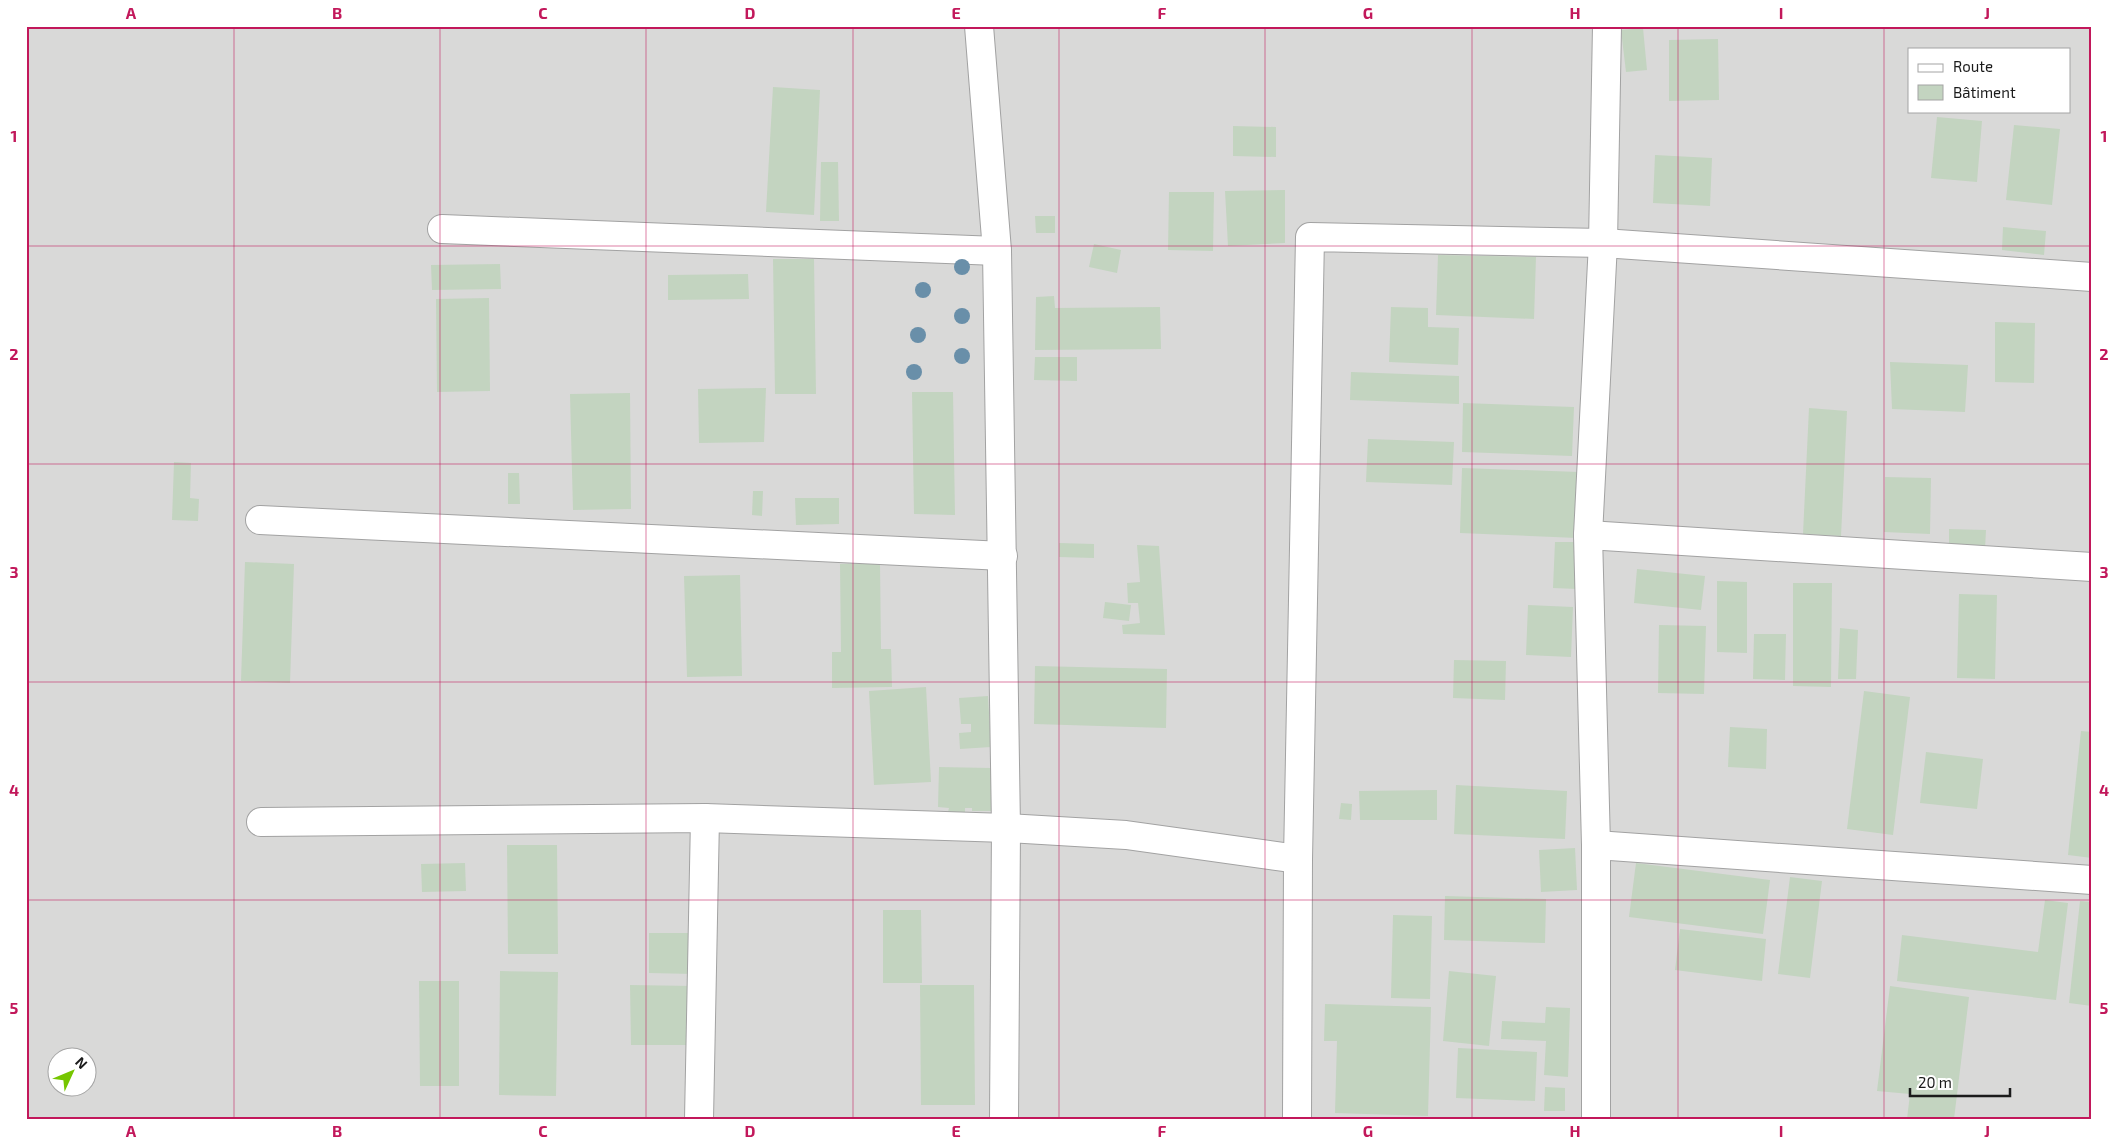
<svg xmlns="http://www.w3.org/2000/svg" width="2118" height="1145" font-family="'Exo 2',sans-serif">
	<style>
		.residential { fill: #d9d9d8; fill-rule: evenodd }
		.building { fill: #c3d4c0 }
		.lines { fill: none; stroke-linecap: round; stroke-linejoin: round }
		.street-casing { stroke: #a2a2a2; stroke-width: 30 }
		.street { stroke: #fff; stroke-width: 28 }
		.tree { fill: #698fa9 }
		.grid { fill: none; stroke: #c2185b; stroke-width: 1; stroke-opacity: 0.55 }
		.neatline { fill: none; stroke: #c2185b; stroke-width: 2 }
		.grid-label { font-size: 16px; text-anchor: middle; font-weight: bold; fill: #c2185b }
	</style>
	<rect width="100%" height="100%" fill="#e0ede1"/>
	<path class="residential" d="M26,26H2092V1119H26ZM1909,49H2069V111H1909ZM58,1058H88V1088H58Z"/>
	<g class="building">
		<polygon points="1643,28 1647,70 1626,72 1621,30"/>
		<polygon points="1718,39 1719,100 1669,101 1669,40"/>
		<polygon points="773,87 820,90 814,215 766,212"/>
		<polygon points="1937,117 1982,121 1977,182 1931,178"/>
		<polygon points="2014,125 2060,129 2052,205 2006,200"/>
		<polygon points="1233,126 1276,127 1276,157 1233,156"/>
		<polygon points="1655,155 1712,158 1710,206 1653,203"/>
		<polygon points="821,162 838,162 839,221 820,221"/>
		<polygon points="1285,190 1285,243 1228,246 1225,191"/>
		<polygon points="1169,192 1214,192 1213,251 1168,250"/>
		<polygon points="1035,216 1055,216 1055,233 1036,233"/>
		<polygon points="2003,227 2046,231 2044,255 2002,250"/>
		<polygon points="1094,244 1121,250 1117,273 1089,267"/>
		<polygon points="1438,255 1536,257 1534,319 1436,315"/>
		<polygon points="773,259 814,259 816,394 775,394"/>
		<polygon points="500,264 501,289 432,290 431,265"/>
		<polygon points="748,274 749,299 668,300 668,275"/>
		<polygon points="1054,296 1055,308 1160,307 1161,349 1035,350 1036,297"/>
		<polygon points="489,298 490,391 437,392 436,299"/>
		<polygon points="1391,307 1428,308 1428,327 1459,328 1458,365 1389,362"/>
		<polygon points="1995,322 2035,323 2034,383 1995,382"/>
		<polygon points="1035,357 1077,357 1077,381 1034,380"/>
		<polygon points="1890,362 1968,365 1965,412 1892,409"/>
		<polygon points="1351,372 1459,376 1459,404 1350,400"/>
		<polygon points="766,388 764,442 699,443 698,389"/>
		<polygon points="912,392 953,392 955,515 914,514"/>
		<polygon points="630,393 631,509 573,510 570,394"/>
		<polygon points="1463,403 1574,407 1572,456 1462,452"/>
		<polygon points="1809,408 1847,411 1841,536 1803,534"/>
		<polygon points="1368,439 1454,442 1452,485 1366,482"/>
		<polygon points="174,462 191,463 190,498 199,499 198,521 172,520"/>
		<polygon points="1462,468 1579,472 1577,538 1460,533"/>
		<polygon points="508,473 519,473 520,504 508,504"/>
		<polygon points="1885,477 1931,478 1930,534 1884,532"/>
		<polygon points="753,491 763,491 762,516 752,515"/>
		<polygon points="795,498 839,498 839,524 796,525"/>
		<polygon points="1949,529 1986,530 1985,549 1949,547"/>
		<polygon points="1555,542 1578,542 1577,589 1553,588"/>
		<polygon points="1059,543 1094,544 1094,558 1059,557"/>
		<polygon points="1137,545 1159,546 1165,635 1123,634 1122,625 1140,623 1138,603 1128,603 1127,583 1140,582"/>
		<polygon points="245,562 294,564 290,683 241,681"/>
		<polygon points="880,563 881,649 891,649 892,687 832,688 832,652 841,652 840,564"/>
		<polygon points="1637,569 1705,576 1701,610 1634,603"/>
		<polygon points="740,575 742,676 687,677 684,576"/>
		<polygon points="1717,581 1747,582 1747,653 1717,652"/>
		<polygon points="1793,583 1832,583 1831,687 1793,686"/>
		<polygon points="1959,594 1997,595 1995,679 1957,678"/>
		<polygon points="1105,602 1131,605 1129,621 1103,618"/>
		<polygon points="1528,605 1573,607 1571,657 1526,655"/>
		<polygon points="1659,625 1706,626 1704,694 1658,693"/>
		<polygon points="1840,628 1858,630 1856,679 1838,679"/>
		<polygon points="1754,634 1786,634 1785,680 1753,679"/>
		<polygon points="1454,660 1506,661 1505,700 1453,698"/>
		<polygon points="1035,666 1167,669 1166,728 1034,724"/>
		<polygon points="926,687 931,782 874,785 869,691"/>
		<polygon points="1864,691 1910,697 1893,835 1847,829"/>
		<polygon points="988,696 991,747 960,749 959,733 971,732 971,724 961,724 959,698"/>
		<polygon points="1730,727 1767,729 1766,769 1728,767"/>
		<polygon points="2081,731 2092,732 2092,858 2068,855"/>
		<polygon points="1926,752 1983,759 1977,809 1920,803"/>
		<polygon points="939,767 991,768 993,811 972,811 972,808 965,808 965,812 948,812 949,808 938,807"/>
		<polygon points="1456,785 1567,791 1565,839 1454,834"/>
		<polygon points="1437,790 1437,820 1360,820 1359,791"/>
		<polygon points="1341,803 1352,804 1351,820 1339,819"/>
		<polygon points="507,845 557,845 558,954 508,954"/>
		<polygon points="1575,848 1577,890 1541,892 1539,850"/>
		<polygon points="465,863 466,891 422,892 421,864"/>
		<polygon points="1636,863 1770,880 1763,934 1629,917"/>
		<polygon points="1790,877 1822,881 1810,978 1778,974"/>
		<polygon points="1445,896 1546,899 1545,943 1444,940"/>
		<polygon points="2045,900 2068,903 2056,1000 1897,981 1902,935 2038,952"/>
		<polygon points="2080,901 2092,902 2092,1006 2069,1003"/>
		<polygon points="883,910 921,910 922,983 883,983"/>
		<polygon points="1393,915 1432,916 1430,999 1391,998"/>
		<polygon points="1680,929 1766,939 1762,981 1675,970"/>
		<polygon points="649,933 693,933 693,974 649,973"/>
		<polygon points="500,971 558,972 556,1096 499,1095"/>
		<polygon points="1449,971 1496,976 1489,1046 1443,1041"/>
		<polygon points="419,981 459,981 459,1086 420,1086"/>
		<polygon points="630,985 694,986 694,1045 631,1045"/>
		<polygon points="920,985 974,985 975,1105 921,1105"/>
		<polygon points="1890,986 1969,997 1954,1119 1907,1119 1910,1094 1877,1091"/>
		<polygon points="1325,1004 1431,1007 1428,1116 1335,1113 1337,1041 1324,1041"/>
		<polygon points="1546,1007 1570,1008 1568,1077 1544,1075 1546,1041 1501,1039 1502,1021 1545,1023"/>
		<polygon points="1458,1048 1537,1052 1535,1101 1456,1098"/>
		<polygon points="1545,1087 1565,1088 1565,1111 1544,1111"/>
	</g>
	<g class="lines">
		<defs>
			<g id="street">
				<polyline points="979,26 997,251 1006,828 1004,1119"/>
				<polyline points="442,229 997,251"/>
				<polyline points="260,520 1003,556"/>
				<polyline points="1588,535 2092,567"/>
				<polyline points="261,822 705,818 1006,828 1126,835 1298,859"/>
				<polyline points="1596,845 2092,880"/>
				<polyline points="699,1119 705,818"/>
				<polyline points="1297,1119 1298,859 1310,237 1603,243 2092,277"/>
				<polyline points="1596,1119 1596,845 1588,535 1603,243 1607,26"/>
			</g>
		</defs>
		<use href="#street" class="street-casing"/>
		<use href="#street" class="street"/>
	</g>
	<g class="tree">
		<circle cx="962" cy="267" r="8"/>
		<circle cx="923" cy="290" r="8"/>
		<circle cx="962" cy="316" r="8"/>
		<circle cx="918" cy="335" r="8"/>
		<circle cx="962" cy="356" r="8"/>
		<circle cx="914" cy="372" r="8"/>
	</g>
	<path class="grid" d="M234,26V1119M440,26V1119M646,26V1119M853,26V1119M1059,26V1119M1265,26V1119M1472,26V1119M1678,26V1119M1884,26V1119M26,246H2092M26,464H2092M26,682H2092M26,900H2092"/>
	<rect width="2118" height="1145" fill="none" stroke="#ffffff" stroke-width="55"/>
	<rect x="1908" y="48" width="162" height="65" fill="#ffffff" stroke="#a4a4a4"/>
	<rect x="1918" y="64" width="25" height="8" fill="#ffffff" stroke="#a4a4a4"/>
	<text x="1953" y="72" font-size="15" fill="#1b1b1b">Route</text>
	<rect x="1918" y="85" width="25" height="15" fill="#c3d4c0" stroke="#a4a4a4"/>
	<text x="1953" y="98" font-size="15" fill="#1b1b1b">Bâtiment</text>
	<g transform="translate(72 1072) rotate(46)"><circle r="24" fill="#ffffff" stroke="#a4a4a4"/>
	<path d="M0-4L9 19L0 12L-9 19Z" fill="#76c600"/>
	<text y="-8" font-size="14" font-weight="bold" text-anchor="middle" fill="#1b1b1b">N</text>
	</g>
	<path d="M1910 1088v8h100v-8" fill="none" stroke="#1b1b1b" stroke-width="2.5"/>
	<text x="1918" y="1088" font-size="15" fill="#1b1b1b" stroke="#ffffff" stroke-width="4" paint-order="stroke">20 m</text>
	<rect x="28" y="28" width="2062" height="1090" class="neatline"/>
	<g class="grid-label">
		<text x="131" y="19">A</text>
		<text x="337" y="19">B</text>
		<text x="543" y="19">C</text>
		<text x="750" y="19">D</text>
		<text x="956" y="19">E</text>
		<text x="1162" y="19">F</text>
		<text x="1368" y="19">G</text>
		<text x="1575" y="19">H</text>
		<text x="1781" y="19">I</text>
		<text x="1987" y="19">J</text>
		<text x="14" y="142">1</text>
		<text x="2104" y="142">1</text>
		<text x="14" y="360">2</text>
		<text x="2104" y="360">2</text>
		<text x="14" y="578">3</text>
		<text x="2104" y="578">3</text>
		<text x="14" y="796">4</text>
		<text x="2104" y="796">4</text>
		<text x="14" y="1014">5</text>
		<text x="2104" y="1014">5</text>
		<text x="131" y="1137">A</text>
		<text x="337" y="1137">B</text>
		<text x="543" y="1137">C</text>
		<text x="750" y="1137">D</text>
		<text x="956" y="1137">E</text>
		<text x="1162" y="1137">F</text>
		<text x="1368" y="1137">G</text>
		<text x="1575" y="1137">H</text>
		<text x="1781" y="1137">I</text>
		<text x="1987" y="1137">J</text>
	</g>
</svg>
